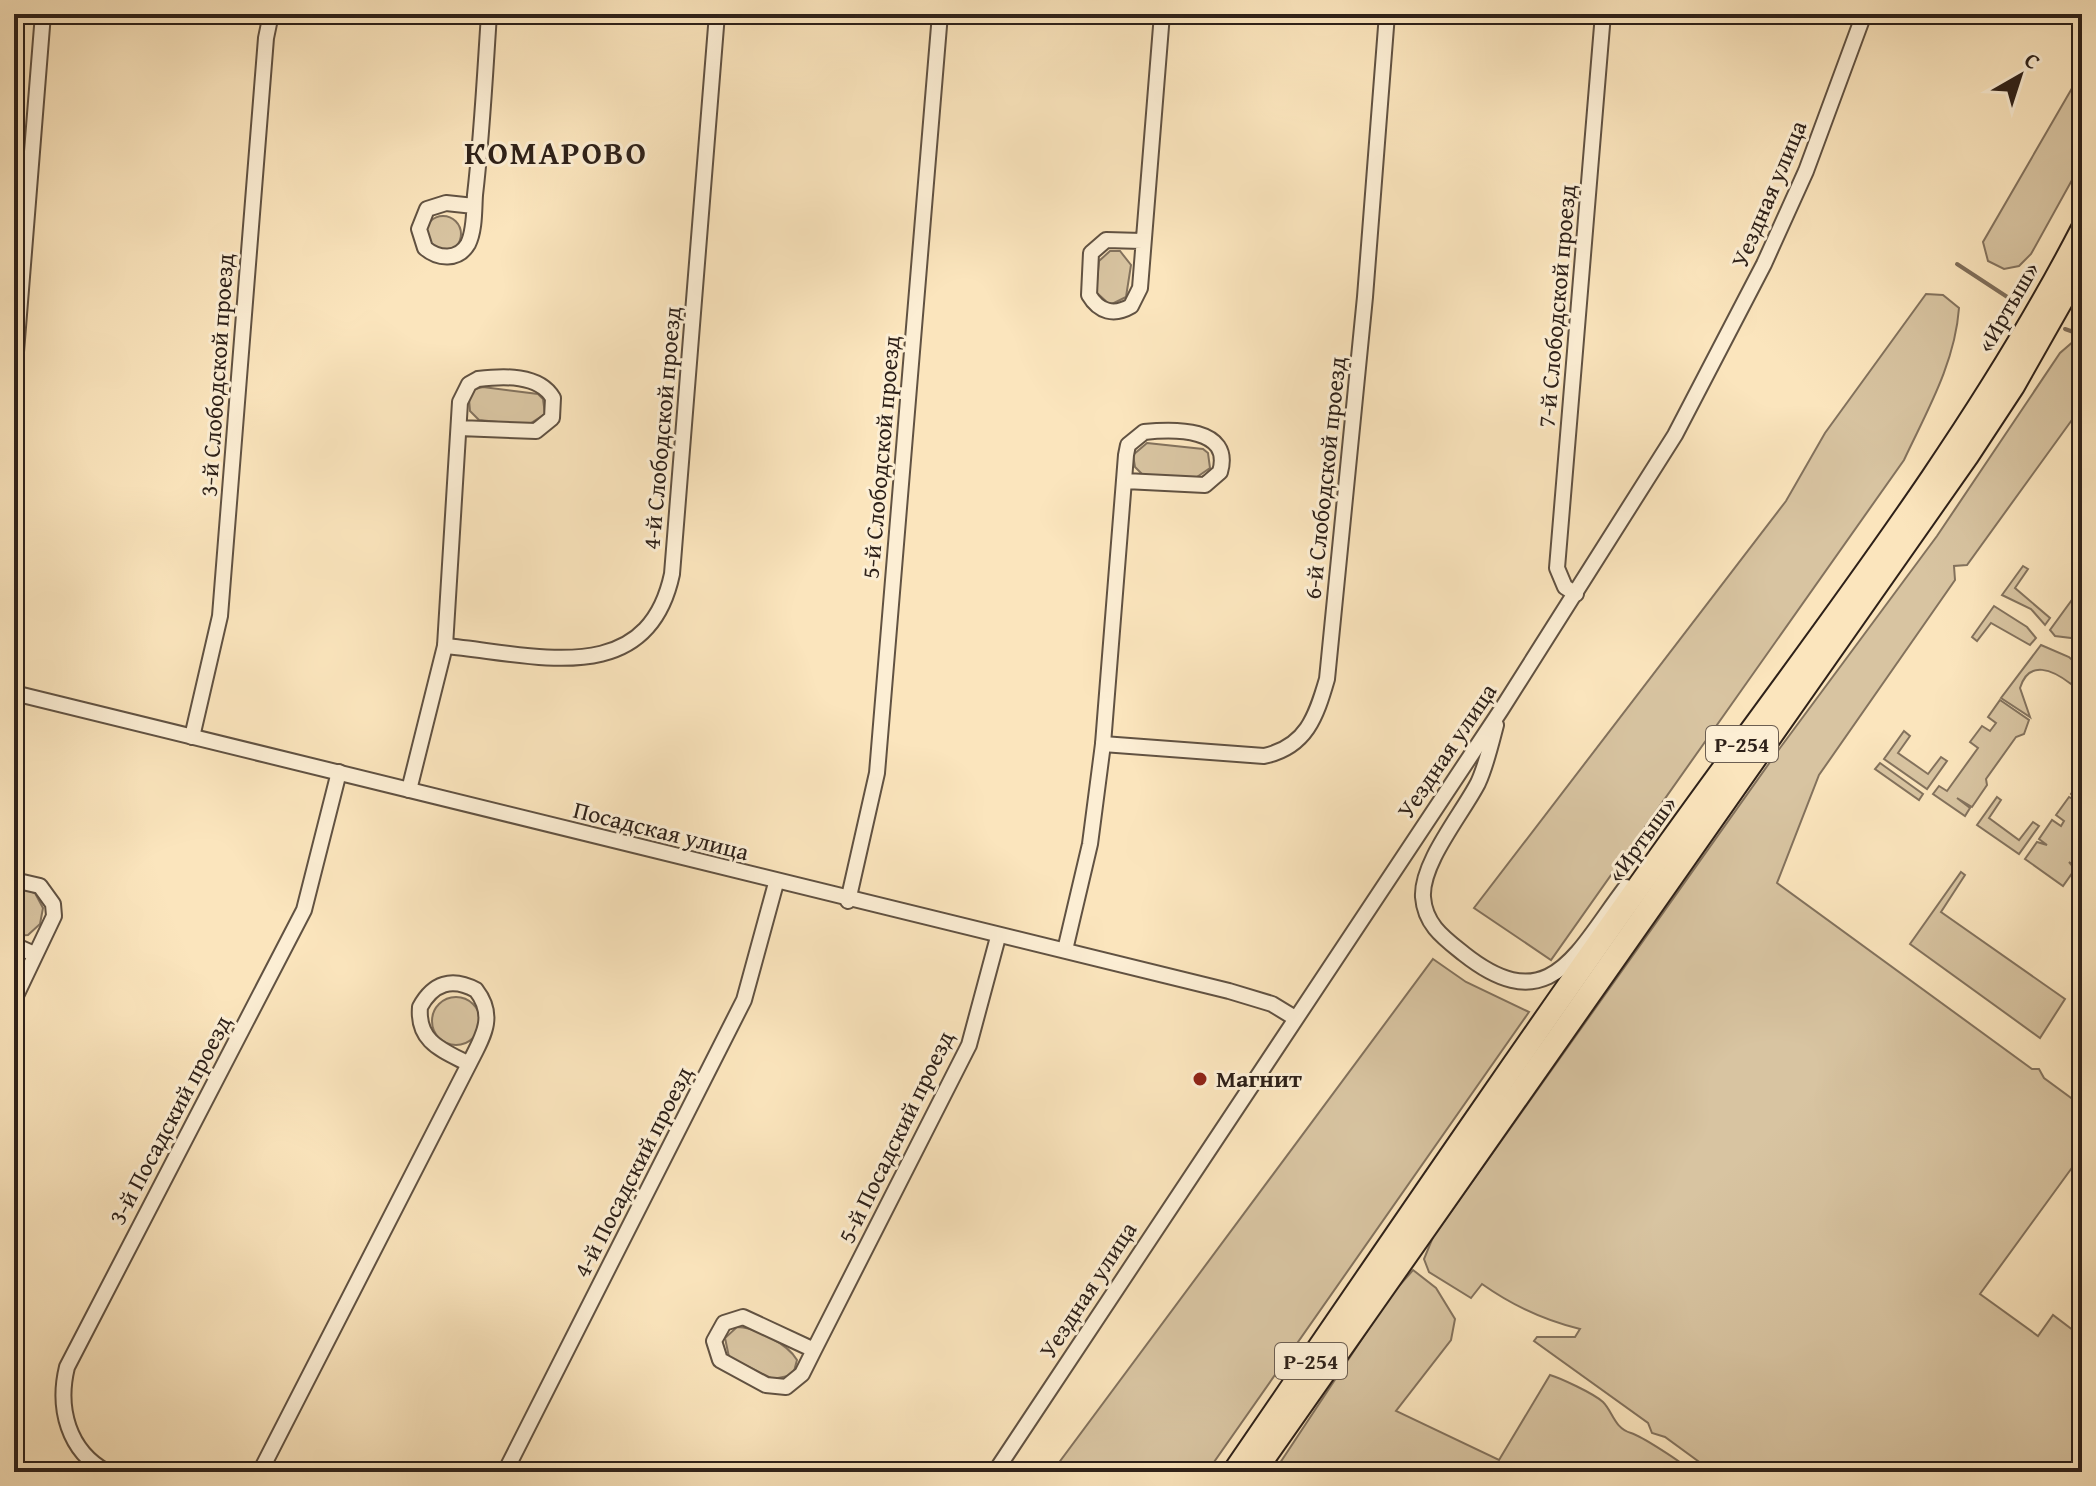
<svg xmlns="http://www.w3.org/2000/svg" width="2096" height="1486" font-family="'Gentium Book Plus',serif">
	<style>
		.green { fill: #d8c4a1; stroke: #83725d; stroke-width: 2 }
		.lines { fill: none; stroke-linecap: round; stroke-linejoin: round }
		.stream { stroke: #7f6e5a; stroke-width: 4 }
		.minor-casing { stroke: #615242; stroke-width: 18 }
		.highway-casing { stroke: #2e2119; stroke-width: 26 }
		.minor { stroke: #fceed4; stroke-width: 14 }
		.highway { stroke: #fbe5bd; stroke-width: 22 }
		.poi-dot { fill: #8f2418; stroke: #fceed4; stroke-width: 3 }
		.labels { text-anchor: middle; stroke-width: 6; stroke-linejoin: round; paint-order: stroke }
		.shield { fill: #fceed4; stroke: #6c5e51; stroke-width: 2 }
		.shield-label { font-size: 22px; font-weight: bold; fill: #2e2119 }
		.street-label { font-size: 24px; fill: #2e2119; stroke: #fceed4 }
		.poi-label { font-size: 24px; font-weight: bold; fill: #2e2119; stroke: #fceed4; text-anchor: start }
		.district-label { font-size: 32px; font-weight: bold; letter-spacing: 2px; fill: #2e2119; stroke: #fceed4 }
	</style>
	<rect width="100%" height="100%" fill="#fbe5bd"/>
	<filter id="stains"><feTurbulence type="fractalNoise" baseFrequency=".0025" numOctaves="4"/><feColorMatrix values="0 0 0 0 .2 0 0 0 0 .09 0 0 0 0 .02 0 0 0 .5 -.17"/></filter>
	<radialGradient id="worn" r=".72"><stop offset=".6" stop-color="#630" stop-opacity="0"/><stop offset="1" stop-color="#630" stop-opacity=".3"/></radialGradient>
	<g class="green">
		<polygon points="2082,71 2082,162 2031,254 2019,266 2004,269 1988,261 1983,242"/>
		<circle cx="443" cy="234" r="18"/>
		<polygon points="1110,251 1120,251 1131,265 1126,297 1110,305 1096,292 1099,261"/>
		<path d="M1926,294L1943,295L1959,308C1955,363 1927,411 1904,460L1551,960L1474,908L1786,501L1825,433Z"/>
		<path d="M2082,334V406L1967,565L1954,566L1955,580L1819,775L1777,883L2032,1069H2039L2044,1078L2082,1106V1154L1980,1294L2038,1336L2053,1315L2082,1337V1472H1713L1665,1437L1652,1433L1648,1423L1534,1341L1537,1337H1575L1580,1329C1543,1320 1513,1306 1482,1284L1471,1298L1429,1272L1424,1259L1433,1237L1780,748L1937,536L2060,353Z"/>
		<polygon points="483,387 538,394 543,399 545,414 528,425 479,420 470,411 469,399 475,389"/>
		<polygon points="1147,443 1203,449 1208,453 1210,468 1194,479 1144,476 1135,467 1133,455"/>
		<polygon points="2023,566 2028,569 2015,588 2050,618 2045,625 2031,609 2002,595"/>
		<polygon points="2082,586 2082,600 2075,616 2082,644 2079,639 2055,636 2050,630"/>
		<polygon points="1994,606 2027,627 2036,638 2030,645 1991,623 1977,641 1972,637"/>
		<path d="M2041,645L2069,657L2081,668L2071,684C2053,670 2029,659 2020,688L2030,717L2001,698Z"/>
		<polygon points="2000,700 2029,720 2024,734 2016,737 1986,779 1987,785 1972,807 1957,798 1970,808 1965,816 1933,794 1939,786 1947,791 1978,748 1970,742 1982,726 1990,731 1996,723 1988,717"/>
		<polygon points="1904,731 1910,736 1898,753 1928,774 1941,757 1947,761 1927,789 1884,759"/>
		<polygon points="1880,763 1923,794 1919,800 1875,769"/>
		<polygon points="2081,780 2082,860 2077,867 2069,862 2075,869 2063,886 2025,859 2037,842 2047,845 2039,839 2052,820 2061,826 2064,821 2056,815 2069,797 2078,802 2071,794"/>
		<polygon points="1997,797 2001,800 1989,818 2019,840 2033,822 2039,826 2019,854 1977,825"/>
		<polygon points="1961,872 1965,875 1941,912 2065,999 2040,1038 1910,944"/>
		<polygon points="19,887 35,893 43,908 40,924 28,935 14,936 14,888"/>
		<polygon points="1433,959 1466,982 1529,1012 1207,1472 1052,1472"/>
		<circle cx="456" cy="1021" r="24"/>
		<path d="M1413,1270L1436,1288L1455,1319L1451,1340L1396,1411L1499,1460L1550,1375C1560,1378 1593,1393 1603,1402C1613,1412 1614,1428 1631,1433C1641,1436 1682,1462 1692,1472H1274L1391,1295Z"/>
		<path d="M737,1327C755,1327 788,1344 797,1360L793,1375L773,1379L729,1357L725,1338Z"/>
	</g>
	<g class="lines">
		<g class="stream">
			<polyline points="1957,264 2018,304"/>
			<polyline points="2065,329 2082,335"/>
		</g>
		<defs>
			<g id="minor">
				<path d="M474,206L446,203L427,209L419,229L425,248C438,259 458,261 468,244C475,230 474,209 475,195C482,135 485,74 489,14"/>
				<path d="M1142,241L1106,240L1091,253L1089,295C1099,312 1114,316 1131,306L1140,288L1162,14"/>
				<polyline points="14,377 43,14"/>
				<polyline points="1576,594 1565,587 1557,568 1603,14"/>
				<path d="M445,646C534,654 647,691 672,574L717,14"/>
				<polyline points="14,693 1229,991 1272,1004 1295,1018"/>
				<path d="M1496,725C1491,744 1486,766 1478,783C1462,814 1421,863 1423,897C1425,925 1444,938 1464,954C1550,1022 1577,951 1626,887"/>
				<polyline points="192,737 220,616 266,38 271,14"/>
				<path d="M1103,744L1264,756C1306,747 1316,717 1327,679L1365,297L1387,14"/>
				<path d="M409,790L445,646L460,402L469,384L478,379C503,376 539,374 553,398L552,418L536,431L459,428"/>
				<polyline points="14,880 40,886 53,904 54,916 14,1000"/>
				<polyline points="848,901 877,773 940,14"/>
				<polyline points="14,945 34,954"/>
				<path d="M1065,950L1090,844L1103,744L1126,455L1128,445L1144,432C1173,429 1233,427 1220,472L1205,485L1125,481"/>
				<polyline points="814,1350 743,1317 724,1323 714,1341 720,1360 766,1385 786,1387 802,1374 814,1350 969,1045 998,937"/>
				<path d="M107,1472C68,1451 57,1408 67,1367L304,910L339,772"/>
				<path d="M260,1472L469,1064C482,1038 497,1017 476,990C452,977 433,983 420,1007C417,1042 442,1050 469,1064"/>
				<polyline points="505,1472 744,1000 776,883"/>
				<polyline points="995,1472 1501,710 1675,435 1764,264 1806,171 1864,14"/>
			</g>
			<g id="highway">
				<path d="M1234,1472C1378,1262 1521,1051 1669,844C1810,647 1971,445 2082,230"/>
				<polyline points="1254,1472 1967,456 2013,386 2082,264"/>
			</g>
		</defs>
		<use href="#minor" class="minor-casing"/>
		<use href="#highway" class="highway-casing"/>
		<use href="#minor" class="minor"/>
		<use href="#highway" class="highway"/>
	</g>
	<circle class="poi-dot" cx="1200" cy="1079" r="8"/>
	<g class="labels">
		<g class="shield">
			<rect x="1706" y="726" width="72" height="36" rx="6"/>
			<rect x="1275" y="1343" width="72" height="36" rx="6"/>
		</g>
		<g class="shield-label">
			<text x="1742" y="752">Р-254</text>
			<text x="1311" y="1369">Р-254</text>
		</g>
		<g class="street-label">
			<text transform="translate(1769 194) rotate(-67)" y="8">Уездная улица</text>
			<text transform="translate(1557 306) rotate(-85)" y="8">7-й Слободской проезд</text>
			<text transform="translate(2008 307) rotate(-60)" y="8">«Иртыш»</text>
			<text transform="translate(217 375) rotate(-86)" y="8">3-й Слободской проезд</text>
			<text transform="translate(662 428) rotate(-85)" y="8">4-й Слободской проезд</text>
			<text transform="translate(881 457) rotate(-85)" y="8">5-й Слободской проезд</text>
			<text transform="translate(1325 478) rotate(-84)" y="8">6-й Слободской проезд</text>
			<text transform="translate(1447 751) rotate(-56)" y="8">Уездная улица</text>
			<text transform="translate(661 831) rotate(14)" y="8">Посадская улица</text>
			<text transform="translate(1642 839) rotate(-54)" y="8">«Иртыш»</text>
			<text transform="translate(170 1120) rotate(-62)" y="8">3-й Посадский проезд</text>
			<text transform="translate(896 1137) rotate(-64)" y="8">5-й Посадский проезд</text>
			<text transform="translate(633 1172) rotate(-63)" y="8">4-й Посадский проезд</text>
			<text transform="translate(1088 1290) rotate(-57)" y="8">Уездная улица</text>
		</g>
		<g class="poi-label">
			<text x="1216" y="1087">Магнит</text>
		</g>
		<g class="district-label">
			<text x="556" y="164">КОМАРОВО</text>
		</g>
	</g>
	<rect width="2096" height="1486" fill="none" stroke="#fbe5bd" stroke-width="48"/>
	<rect x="16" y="16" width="2064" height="1454" fill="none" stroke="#2e2119" stroke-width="4"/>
	<rect x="24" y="24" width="2048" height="1438" fill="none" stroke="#2e2119" stroke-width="2"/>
	<g transform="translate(2020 76) rotate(39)" stroke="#fceed4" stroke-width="6" paint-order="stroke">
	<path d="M0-6L14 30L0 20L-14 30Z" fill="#2e2119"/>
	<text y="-12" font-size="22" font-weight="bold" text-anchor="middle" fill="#2e2119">С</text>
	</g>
	<rect width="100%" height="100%" filter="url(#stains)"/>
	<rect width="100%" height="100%" fill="url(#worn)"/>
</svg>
